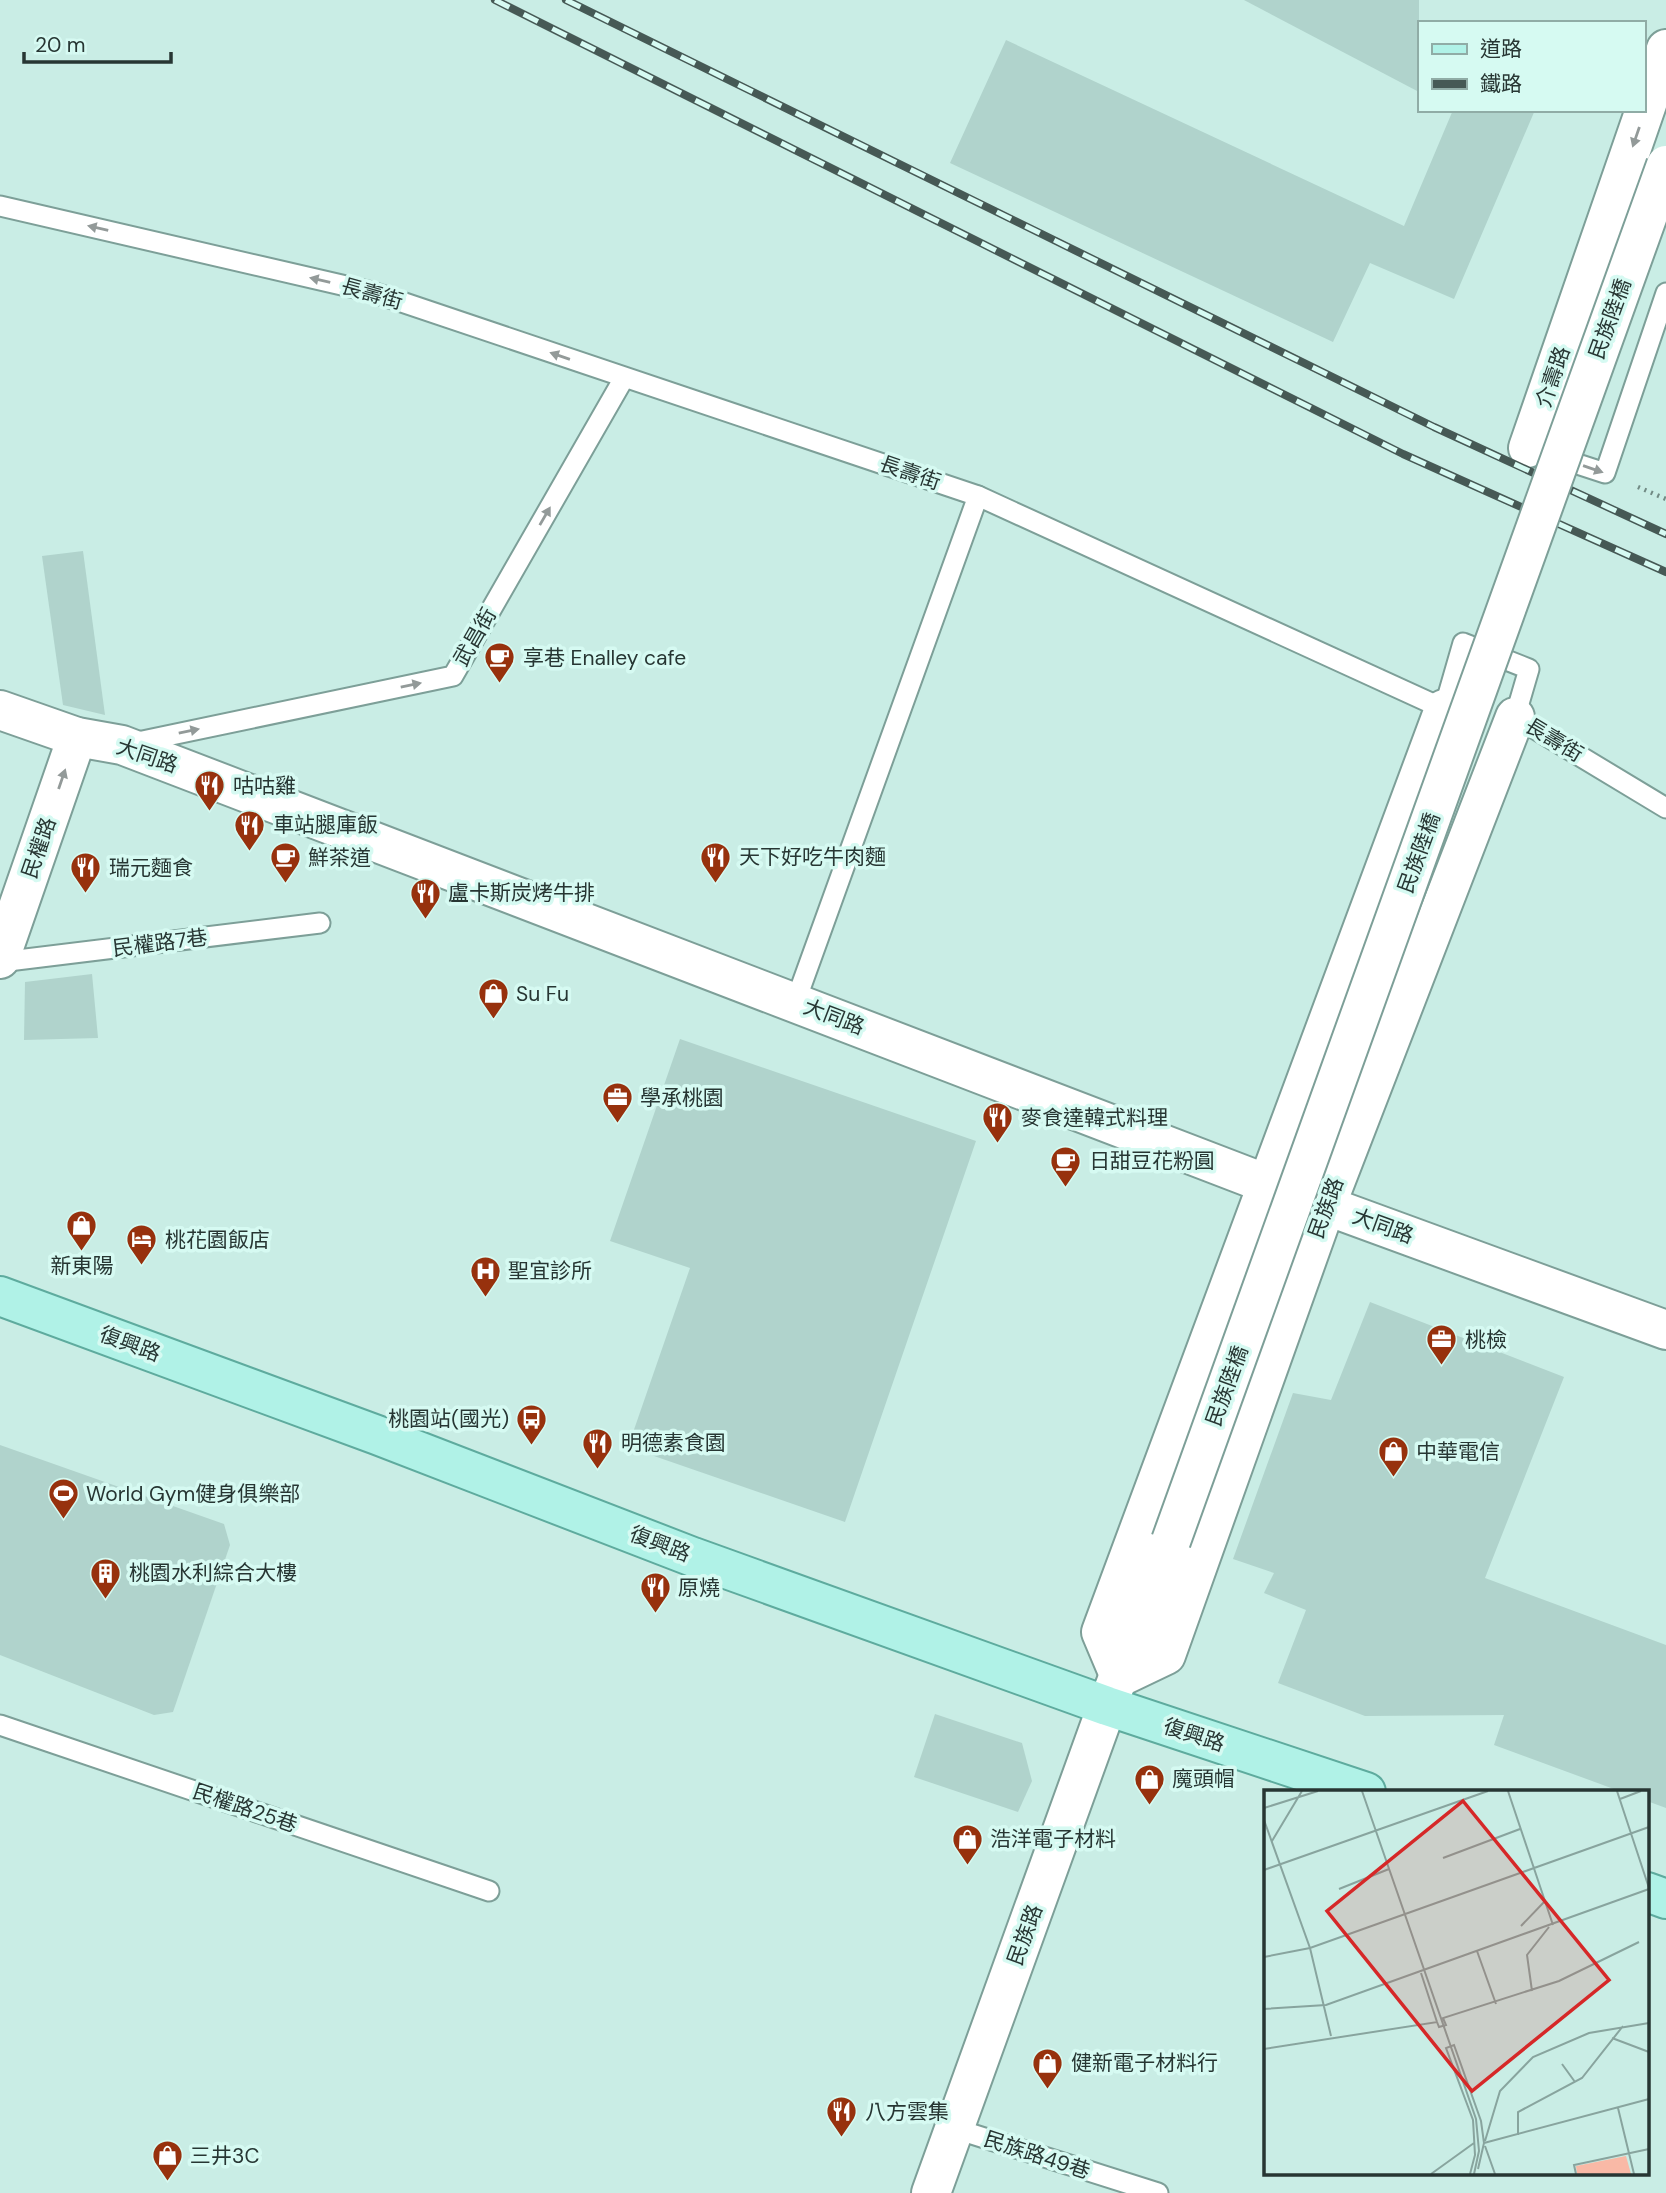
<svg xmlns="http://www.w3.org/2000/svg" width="1666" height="2193" font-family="'DM Sans','Noto Sans TC',sans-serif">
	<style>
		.building { fill: #b0d3cc }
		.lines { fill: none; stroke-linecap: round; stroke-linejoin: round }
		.service-casing { stroke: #7d9f98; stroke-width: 23 }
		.minor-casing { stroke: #7d9f98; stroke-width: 42 }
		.tertiary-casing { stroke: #7d9f98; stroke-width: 42 }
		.primary-casing { stroke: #5eab9e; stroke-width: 42 }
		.path { stroke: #718a84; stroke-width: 4.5; stroke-dasharray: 2 5; stroke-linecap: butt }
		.service { stroke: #fff; stroke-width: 19 }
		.minor { stroke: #fff; stroke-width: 38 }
		.tertiary { stroke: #fff; stroke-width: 38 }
		.primary { stroke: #b0f2e7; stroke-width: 38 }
		.rail-casing { stroke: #465955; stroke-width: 8 }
		.rail { stroke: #d6faf2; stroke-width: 5; stroke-dasharray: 16; stroke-linecap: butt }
		.tertiary-bridge-casing { stroke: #7d9f98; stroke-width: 42; stroke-linecap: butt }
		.tertiary-bridge { stroke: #fff; stroke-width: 38 }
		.oneway { fill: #939a99 }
		.labels { text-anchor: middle; stroke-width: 7; stroke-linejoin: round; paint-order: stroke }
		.street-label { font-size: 21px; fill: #273633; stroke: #d6faf2 }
		.poi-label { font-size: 21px; fill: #273633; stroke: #d6faf2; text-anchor: start }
		.inset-road { fill: none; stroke: #88a49e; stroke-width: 2 }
		.view { fill: #d62828; fill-opacity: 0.15; stroke: #d62828; stroke-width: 3.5 }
		.inset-edge { fill: none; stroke: #273633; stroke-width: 3.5 }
	</style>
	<rect width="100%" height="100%" fill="#c9ede5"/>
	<g class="building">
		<polygon points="1244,0 1419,0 1419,92"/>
		<polygon points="1006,40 1404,226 1453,110 1535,110 1454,299 1370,263 1333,342 950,163"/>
		<polygon points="83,551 105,715 63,705 42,556"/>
		<polygon points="92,974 98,1038 24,1040 25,982"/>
		<polygon points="680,1039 976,1141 845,1522 628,1447 690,1268 610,1241"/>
		<polygon points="1370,1302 1564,1377 1485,1578 1666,1645 1666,1808 1647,1801 1647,1792 1622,1792 1494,1745 1504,1715 1365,1716 1278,1683 1306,1610 1264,1593 1274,1573 1233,1559 1293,1393 1331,1400"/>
		<polygon points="0,1445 224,1524 230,1545 173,1712 154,1715 0,1655"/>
		<polygon points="935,1714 1022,1743 1032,1781 1018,1812 914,1777"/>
	</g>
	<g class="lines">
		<defs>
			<g id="service">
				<polyline points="0,206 372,292 978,496 1444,709 1463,643 1529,669 1515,717 1666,808"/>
				<polyline points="1556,457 1605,473 1666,293"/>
				<polyline points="133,743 453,676 624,378"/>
				<polyline points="0,962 320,923"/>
				<polyline points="795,1003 978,496"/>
				<polyline points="0,1725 489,1891"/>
				<polyline points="956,2129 1158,2193"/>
			</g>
			<g id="minor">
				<polyline points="1528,448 1666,49"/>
				<polyline points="1444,709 1101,1632 1120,1677 1166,1655 1326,1206 1515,717"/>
				<polyline points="0,710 77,737 122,745 1267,1184 1666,1330"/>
				<polyline points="0,959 77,737"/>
			</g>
			<polyline id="tertiary" points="931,2193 1107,1706 1171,1541"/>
			<g id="primary">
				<polyline points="0,1296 377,1435 693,1557 1107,1706 1366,1792"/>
				<polyline points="1647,1892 1666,1899"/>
			</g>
		</defs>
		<use href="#service" class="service-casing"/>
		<use href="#minor" class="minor-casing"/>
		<use href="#tertiary" class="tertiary-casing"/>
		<use href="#primary" class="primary-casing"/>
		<polyline class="path" points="1638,487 1666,499"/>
		<use href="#service" class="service"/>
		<use href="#minor" class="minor"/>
		<use href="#tertiary" class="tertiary"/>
		<use href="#primary" class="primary"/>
		<defs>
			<g id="rail">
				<polyline points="495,0 1403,454 1666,572"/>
				<polyline points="566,0 1434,427 1666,534"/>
			</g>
		</defs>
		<use href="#rail" class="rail-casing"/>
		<use href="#rail" class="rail"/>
		<defs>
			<polyline id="tertiary-bridge" points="1171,1541 1666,165"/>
		</defs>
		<use href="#tertiary-bridge" class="tertiary-bridge-casing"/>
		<use href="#tertiary-bridge" class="tertiary-bridge"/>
	</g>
	<defs><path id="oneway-solid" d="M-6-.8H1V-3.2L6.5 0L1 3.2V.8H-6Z" transform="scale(1.75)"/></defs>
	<g class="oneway">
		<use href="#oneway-solid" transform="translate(1636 137) rotate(109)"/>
		<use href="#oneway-solid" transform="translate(98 228) rotate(-167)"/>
		<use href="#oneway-solid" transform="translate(320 280) rotate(-167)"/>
		<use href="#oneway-solid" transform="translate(560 356) rotate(-161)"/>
		<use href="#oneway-solid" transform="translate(1593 469) rotate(19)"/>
		<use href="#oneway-solid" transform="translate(545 516) rotate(-60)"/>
		<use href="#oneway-solid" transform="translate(411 685) rotate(-12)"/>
		<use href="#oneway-solid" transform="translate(189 731) rotate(-12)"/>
		<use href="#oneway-solid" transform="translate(62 779) rotate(-71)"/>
	</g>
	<defs>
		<symbol id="cafe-pin" viewBox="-11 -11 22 30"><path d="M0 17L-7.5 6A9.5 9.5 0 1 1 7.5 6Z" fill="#97310d" stroke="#d6faf2"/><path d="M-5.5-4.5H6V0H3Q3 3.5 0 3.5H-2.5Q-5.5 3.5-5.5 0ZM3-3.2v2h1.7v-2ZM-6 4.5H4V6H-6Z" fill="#fff"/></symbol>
		<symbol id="restaurant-pin" viewBox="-11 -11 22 30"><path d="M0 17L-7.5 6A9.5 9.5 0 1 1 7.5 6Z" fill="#97310d" stroke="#d6faf2"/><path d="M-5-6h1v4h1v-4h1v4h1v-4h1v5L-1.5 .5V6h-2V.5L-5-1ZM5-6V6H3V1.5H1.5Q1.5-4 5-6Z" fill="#fff"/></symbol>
		<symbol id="shop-pin" viewBox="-11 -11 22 30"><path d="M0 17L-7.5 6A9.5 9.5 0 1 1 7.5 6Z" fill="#97310d" stroke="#d6faf2"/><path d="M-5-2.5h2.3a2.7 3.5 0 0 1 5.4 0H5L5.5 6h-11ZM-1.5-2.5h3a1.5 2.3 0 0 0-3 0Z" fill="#fff"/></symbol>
		<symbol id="office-pin" viewBox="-11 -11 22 30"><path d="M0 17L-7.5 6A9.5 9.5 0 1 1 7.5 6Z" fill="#97310d" stroke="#d6faf2"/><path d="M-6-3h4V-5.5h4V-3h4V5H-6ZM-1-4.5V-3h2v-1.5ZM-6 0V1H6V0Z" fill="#fff"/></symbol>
		<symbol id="hotel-pin" viewBox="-11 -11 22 30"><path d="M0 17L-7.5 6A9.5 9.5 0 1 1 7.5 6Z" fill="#97310d" stroke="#d6faf2"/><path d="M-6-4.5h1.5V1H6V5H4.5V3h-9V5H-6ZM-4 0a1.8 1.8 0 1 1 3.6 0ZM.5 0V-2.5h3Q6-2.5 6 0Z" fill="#fff"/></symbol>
		<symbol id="hospital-pin" viewBox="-11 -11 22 30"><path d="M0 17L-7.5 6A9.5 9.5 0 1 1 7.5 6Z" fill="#97310d" stroke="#d6faf2"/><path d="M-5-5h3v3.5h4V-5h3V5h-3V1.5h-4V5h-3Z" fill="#fff"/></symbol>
		<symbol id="bus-pin" viewBox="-11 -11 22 30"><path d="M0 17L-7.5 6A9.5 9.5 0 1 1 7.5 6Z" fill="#97310d" stroke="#d6faf2"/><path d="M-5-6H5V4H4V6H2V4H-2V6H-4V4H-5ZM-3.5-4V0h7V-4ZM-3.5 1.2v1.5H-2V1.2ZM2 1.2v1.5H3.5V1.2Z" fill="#fff"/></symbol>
		<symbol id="stadium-pin" viewBox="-11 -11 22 30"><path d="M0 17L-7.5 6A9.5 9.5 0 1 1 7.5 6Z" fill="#97310d" stroke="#d6faf2"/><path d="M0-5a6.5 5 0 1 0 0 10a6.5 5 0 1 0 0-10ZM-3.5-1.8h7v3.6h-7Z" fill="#fff"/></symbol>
		<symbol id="building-pin" viewBox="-11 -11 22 30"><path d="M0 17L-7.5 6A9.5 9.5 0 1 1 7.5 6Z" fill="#97310d" stroke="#d6faf2"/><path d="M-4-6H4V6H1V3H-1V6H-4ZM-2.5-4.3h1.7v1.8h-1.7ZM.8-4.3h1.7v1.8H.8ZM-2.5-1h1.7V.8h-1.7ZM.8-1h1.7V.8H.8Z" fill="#fff"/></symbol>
	</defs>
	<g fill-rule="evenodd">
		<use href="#cafe-pin" x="482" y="640" width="35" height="47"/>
		<use href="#restaurant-pin" x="192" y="768" width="35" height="47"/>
		<use href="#restaurant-pin" x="232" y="808" width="35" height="47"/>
		<use href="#restaurant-pin" x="698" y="840" width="35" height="47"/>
		<use href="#cafe-pin" x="268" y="840" width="35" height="47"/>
		<use href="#restaurant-pin" x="68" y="850" width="35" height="47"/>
		<use href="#restaurant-pin" x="408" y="876" width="35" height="47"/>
		<use href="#shop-pin" x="476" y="976" width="35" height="47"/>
		<use href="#office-pin" x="600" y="1080" width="35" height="47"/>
		<use href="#restaurant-pin" x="980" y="1100" width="35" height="47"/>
		<use href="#cafe-pin" x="1048" y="1144" width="35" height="47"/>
		<use href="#shop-pin" x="64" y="1208" width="35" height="47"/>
		<use href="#hotel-pin" x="124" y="1222" width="35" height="47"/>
		<use href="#hospital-pin" x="468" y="1254" width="35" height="47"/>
		<use href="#office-pin" x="1424" y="1322" width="35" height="47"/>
		<use href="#bus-pin" x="514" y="1402" width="35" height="47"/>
		<use href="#restaurant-pin" x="580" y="1426" width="35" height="47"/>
		<use href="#shop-pin" x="1376" y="1434" width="35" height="47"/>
		<use href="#stadium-pin" x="46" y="1476" width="35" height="47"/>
		<use href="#building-pin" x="88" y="1556" width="35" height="47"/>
		<use href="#restaurant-pin" x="638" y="1570" width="35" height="47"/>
		<use href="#shop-pin" x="1132" y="1762" width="35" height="47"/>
		<use href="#shop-pin" x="950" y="1822" width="35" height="47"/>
		<use href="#shop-pin" x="1030" y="2046" width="35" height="47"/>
		<use href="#restaurant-pin" x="824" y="2094" width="35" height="47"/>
		<use href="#shop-pin" x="150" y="2138" width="35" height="47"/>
	</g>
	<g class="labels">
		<g class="street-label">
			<text transform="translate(372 294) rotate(16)" y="7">長壽街</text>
			<text transform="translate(1610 319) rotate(-70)" y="7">民族陸橋</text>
			<text transform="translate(1553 377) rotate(-71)" y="7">介壽路</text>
			<text transform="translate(910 473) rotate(19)" y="7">長壽街</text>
			<text transform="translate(475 637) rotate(-60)" y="7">武昌街</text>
			<text transform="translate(1554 740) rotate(31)" y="7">長壽街</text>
			<text transform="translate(147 756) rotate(19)" y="7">大同路</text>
			<text transform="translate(39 848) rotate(-71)" y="7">民權路</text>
			<text transform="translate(1419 853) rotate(-70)" y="7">民族陸橋</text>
			<text transform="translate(160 943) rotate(-7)" y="7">民權路7巷</text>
			<text transform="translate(834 1017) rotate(21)" y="7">大同路</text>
			<text transform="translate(1326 1208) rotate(-70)" y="7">民族路</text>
			<text transform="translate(1383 1226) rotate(20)" y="7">大同路</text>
			<text transform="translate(130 1344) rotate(20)" y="7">復興路</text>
			<text transform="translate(1227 1386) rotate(-70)" y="7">民族陸橋</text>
			<text transform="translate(660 1544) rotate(21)" y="7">復興路</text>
			<text transform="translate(1194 1735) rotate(18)" y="7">復興路</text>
			<text transform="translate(245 1808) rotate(19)" y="7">民權路25巷</text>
			<text transform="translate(1025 1935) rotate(-70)" y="7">民族路</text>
			<text transform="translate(1037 2155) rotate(18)" y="7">民族路49巷</text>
		</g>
		<g class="poi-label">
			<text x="523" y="665">享巷 Enalley cafe</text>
			<text x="233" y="793">咕咕雞</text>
			<text x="273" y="832">車站腿庫飯</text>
			<text x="739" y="864">天下好吃牛肉麵</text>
			<text x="308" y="865">鮮茶道</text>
			<text x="109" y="875">瑞元麵食</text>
			<text x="448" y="900">盧卡斯炭烤牛排</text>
			<text x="516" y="1001">Su Fu</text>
			<text x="640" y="1105">學承桃園</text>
			<text x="1021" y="1125">麥食達韓式料理</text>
			<text x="1089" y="1168">日甜豆花粉圓</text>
			<text x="165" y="1247">桃花園飯店</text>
			<text x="82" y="1273" text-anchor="middle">新東陽</text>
			<text x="508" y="1278">聖宜診所</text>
			<text x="1465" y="1347">桃檢</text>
			<text x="509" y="1426" text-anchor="end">桃園站(國光)</text>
			<text x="621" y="1450">明德素食園</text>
			<text x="1416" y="1459">中華電信</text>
			<text x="86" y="1501">World Gym健身俱樂部</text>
			<text x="129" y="1580">桃園水利綜合大樓</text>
			<text x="678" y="1595">原燒</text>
			<text x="1172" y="1786">魔頭帽</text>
			<text x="990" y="1846">浩洋電子材料</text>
			<text x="1071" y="2070">健新電子材料行</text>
			<text x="865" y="2119">八方雲集</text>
			<text x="190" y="2163">三井3C</text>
		</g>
	</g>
	<g transform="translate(1264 1790)">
		<rect width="385" height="385" fill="#c9ede5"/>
		<path d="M362,366L367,384H313L312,376Z" fill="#f9b9a6"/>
		<path class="inset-road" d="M98,1L212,329L215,361L210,384M244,1L289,135M353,1L385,98M356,9L377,1M0,18L54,1M0,30L46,158L67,246M8,51L38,1M179,68L256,39M0,80L224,1M75,99L125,79M257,136L281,111M213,161L232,214M0,167L46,158L385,37M157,183L173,232M268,201L263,165L285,137M0,219L62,215L385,99M348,248L385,262M0,259L173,232L175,237L182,235L179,228L295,191L375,152M298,274L311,292M354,318L370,384M254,345V322L318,288L359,236M221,351L236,301L269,267L325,243L385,233M220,353L385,309M221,356L231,384M167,384L210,353M206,384L211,365L209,330L182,258L190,255L217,331L220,353L214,379M312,384L310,375L385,359"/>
		<path class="view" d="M199,11L345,190L208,301L63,121Z"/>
		<rect width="385" height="385" class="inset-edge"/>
	</g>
	<rect x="1418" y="21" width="228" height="91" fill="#d6faf2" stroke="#90aca6" stroke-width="2"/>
	<rect x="1432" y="44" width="35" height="10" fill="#b0f2e7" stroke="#90aca6" stroke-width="2"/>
	<text x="1480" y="56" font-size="21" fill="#273633">道路</text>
	<rect x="1432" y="79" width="35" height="10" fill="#465955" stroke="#90aca6" stroke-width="2"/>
	<text x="1480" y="91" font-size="21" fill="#273633">鐵路</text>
	<path d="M24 52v10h147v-10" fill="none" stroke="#273633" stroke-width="3.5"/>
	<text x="35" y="52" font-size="21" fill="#273633" stroke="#d6faf2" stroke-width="5" paint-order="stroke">20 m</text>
</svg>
